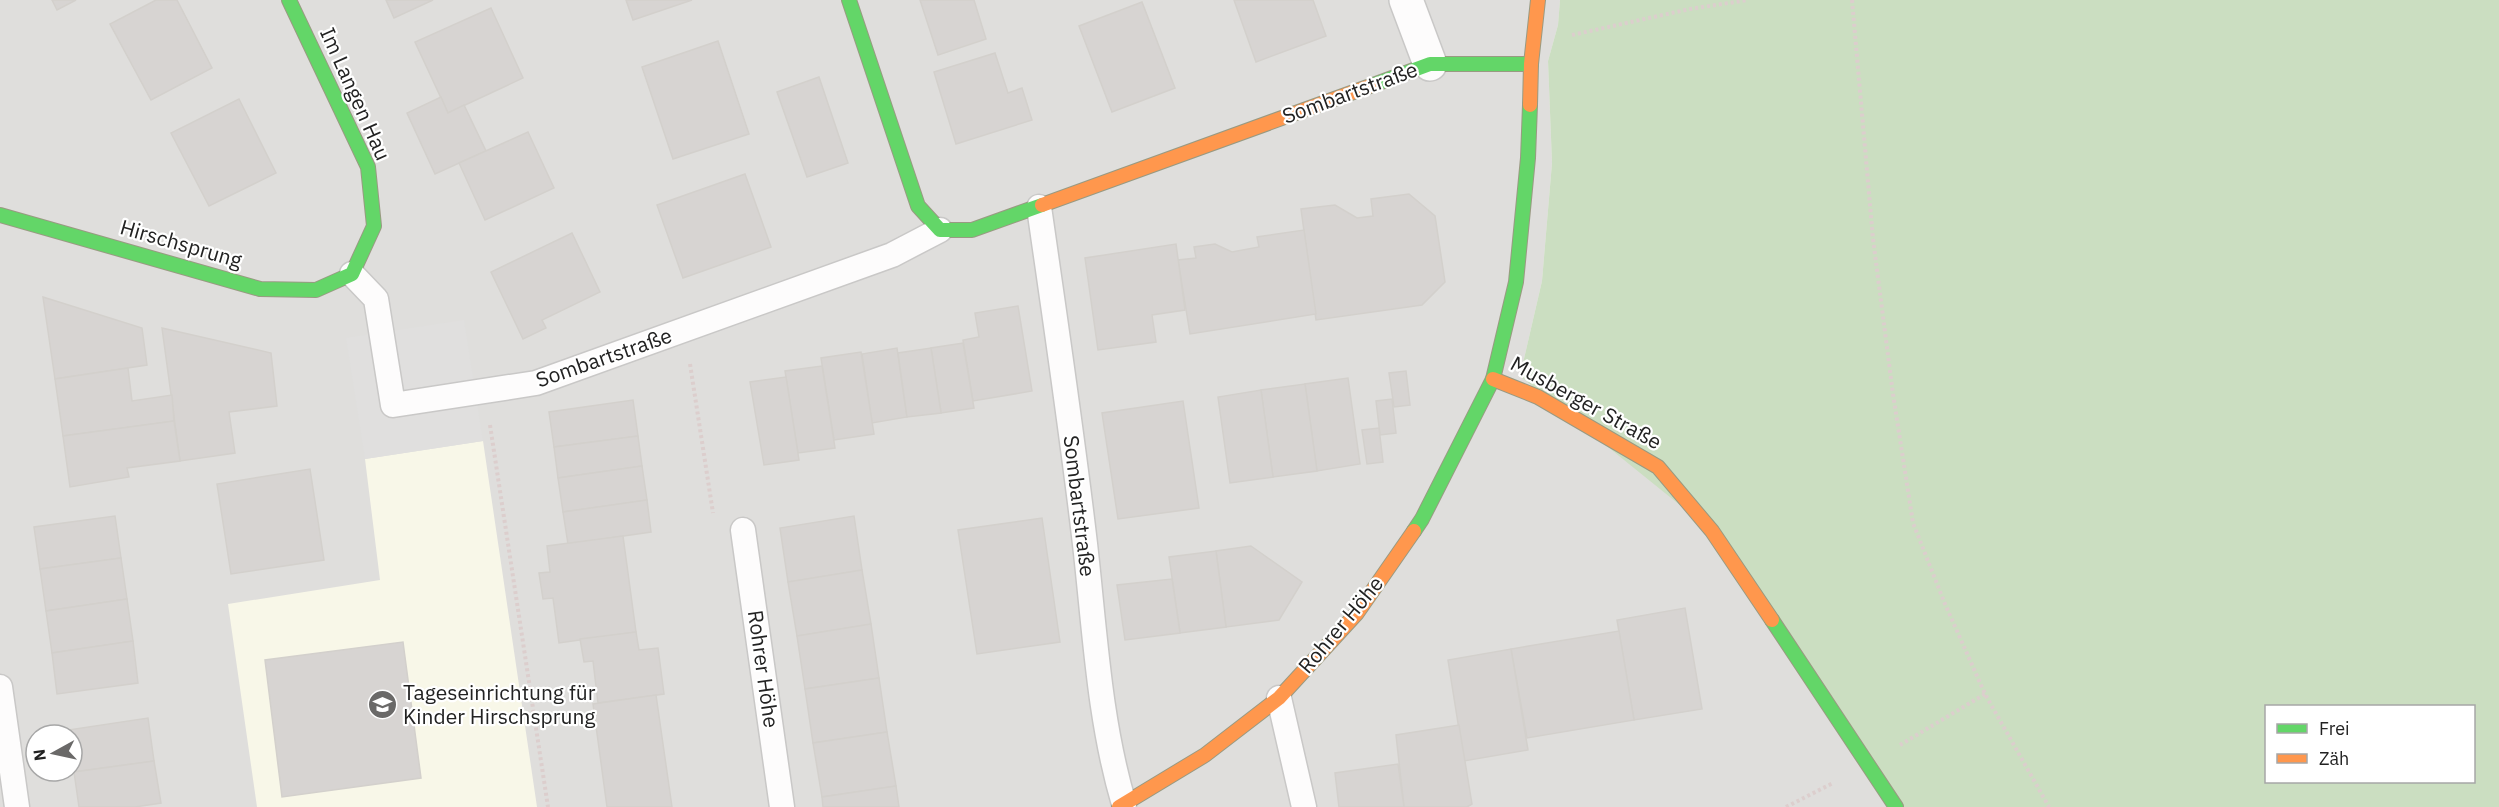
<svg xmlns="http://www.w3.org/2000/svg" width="2499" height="807" font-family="'IBM Plex Sans',sans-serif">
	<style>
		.residential { fill: #dfdedc; fill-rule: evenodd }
		.education { fill: #f8f7e8 }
		.forest { fill: #cbdec1; fill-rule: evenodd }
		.parking { fill: #e0dfde }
		.building { fill: #d7d4d2; stroke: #d3d0cc; stroke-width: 1.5 }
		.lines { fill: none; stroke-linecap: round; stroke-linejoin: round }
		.lane-casing { stroke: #c9c8c7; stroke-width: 27 }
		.street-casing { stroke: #c9c8c7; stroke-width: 36 }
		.fast-casing { stroke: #999a82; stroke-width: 16 }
		.slow-casing { stroke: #999a82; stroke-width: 16 }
		.path { stroke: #dccecd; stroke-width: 4; stroke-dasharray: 3 3; stroke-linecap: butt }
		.lane { stroke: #fdfcfc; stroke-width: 24 }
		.street { stroke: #fdfcfc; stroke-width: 33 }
		.fast { stroke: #63d668; stroke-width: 14 }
		.slow { stroke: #ff974d; stroke-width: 14 }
		.labels { text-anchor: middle; stroke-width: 4.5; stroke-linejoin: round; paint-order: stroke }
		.street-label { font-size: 21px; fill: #222; stroke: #fff }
		.poi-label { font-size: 21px; fill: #222; stroke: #fff; text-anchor: start }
	</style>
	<rect width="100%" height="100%" fill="#f0eeeb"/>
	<path class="residential" d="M0,0H1560L1558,25L1548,61L1552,163L1542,281L1520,376L1658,467L1896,807H0ZM36,735H72V771H36Z"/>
	<polygon class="education" points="483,441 537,807 257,807 228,604 380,580 365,459"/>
	<path class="forest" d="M1560,0H2499V807H1896L1712,531L1520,376L1542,281L1552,163L1548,61L1558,25ZM2266,706H2474V782H2266Z"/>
	<polygon class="parking" points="464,320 483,441 365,459 346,338"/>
	<g class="building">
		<polygon points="52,0 76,0 57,10"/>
		<polygon points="156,0 177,0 212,68 151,100 110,24"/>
		<polygon points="386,0 433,0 394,18"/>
		<polygon points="626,0 692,0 633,20"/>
		<polygon points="920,0 974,0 986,39 938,55"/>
		<polygon points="1234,0 1313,0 1326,36 1256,62"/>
		<polygon points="1142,2 1175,88 1112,112 1079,26"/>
		<polygon points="491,8 523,78 448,113 415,42"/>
		<polygon points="718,41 749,134 673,159 642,67"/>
		<polygon points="995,53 1008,93 1022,88 1032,120 956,144 934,72"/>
		<polygon points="819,77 848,163 807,177 777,92"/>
		<polygon points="441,97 448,113 464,105 486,151 435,174 407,113"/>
		<polygon points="239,99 276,173 209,206 171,133"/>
		<polygon points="528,132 554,188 485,220 459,163"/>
		<polygon points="745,174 771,247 683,278 657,205"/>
		<polygon points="1409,194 1435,216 1445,282 1422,305 1316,320 1301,209 1335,205 1357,218 1373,216 1371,199"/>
		<polygon points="1304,230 1316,314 1190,334 1178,260 1196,258 1194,247 1215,244 1232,252 1259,247 1257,237"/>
		<polygon points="572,233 600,292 542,320 546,328 523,339 491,272"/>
		<polygon points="1176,244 1185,310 1152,315 1156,342 1098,350 1085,258"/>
		<polygon points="43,297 142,328 147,365 55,379"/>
		<polygon points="1018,306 1032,391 973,401 963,340 979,337 975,313"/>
		<polygon points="162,328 271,353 277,406 229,412 235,453 180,461"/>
		<polygon points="963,343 974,408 941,413 931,348"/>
		<polygon points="897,348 907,417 872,423 862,354"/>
		<polygon points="931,348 941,413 907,417 898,353"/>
		<polygon points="861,352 874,434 834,440 821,358"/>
		<polygon points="822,366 835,448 798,453 785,371"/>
		<polygon points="128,368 132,401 172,395 174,421 63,436 55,379"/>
		<polygon points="1406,371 1410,405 1394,407 1389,373"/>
		<polygon points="786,377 799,460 764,465 750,382"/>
		<polygon points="1348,378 1360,464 1317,471 1305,384"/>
		<polygon points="1305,384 1317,471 1273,477 1261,390"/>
		<polygon points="1261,390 1273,477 1230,483 1218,397"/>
		<polygon points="1392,399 1396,433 1380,435 1376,401"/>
		<polygon points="633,400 638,436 554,447 549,412"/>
		<polygon points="1183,401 1199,508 1118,519 1102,413"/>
		<polygon points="174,421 180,461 127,468 129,477 70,487 63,436"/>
		<polygon points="1379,428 1383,462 1367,464 1362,430"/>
		<polygon points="638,436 642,466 558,478 554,447"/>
		<polygon points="642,466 647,500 563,512 558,478"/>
		<polygon points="310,469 324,560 231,574 217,484"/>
		<polygon points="647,500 651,532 568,544 563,512"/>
		<polygon points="115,516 121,558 40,569 34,527"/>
		<polygon points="854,516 862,570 788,582 780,528"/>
		<polygon points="1042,518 1060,642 977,654 958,530"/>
		<polygon points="623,536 636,632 559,643 553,598 543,599 539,573 550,572 547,546"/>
		<polygon points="1251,546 1302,582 1279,620 1226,627 1216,551"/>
		<polygon points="1216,551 1226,627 1180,633 1169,557"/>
		<polygon points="121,558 127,599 46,611 40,569"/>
		<polygon points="862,570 871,624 797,636 788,582"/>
		<polygon points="1172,579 1180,633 1125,640 1117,585"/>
		<polygon points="127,599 133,641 52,653 46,611"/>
		<polygon points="1685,608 1702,709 1634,720 1617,620"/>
		<polygon points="871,624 879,678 805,689 797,636"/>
		<polygon points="1619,631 1634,720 1527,738 1511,649"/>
		<polygon points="636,632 639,650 658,648 664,694 598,703 593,661 584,662 580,639"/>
		<polygon points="133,641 138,683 57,694 52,653"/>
		<polygon points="403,642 421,778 282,797 265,660"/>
		<polygon points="1511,649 1528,750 1464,761 1448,660"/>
		<polygon points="879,678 887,732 813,743 805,689"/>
		<polygon points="656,695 672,807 607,807 593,704"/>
		<polygon points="148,718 154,761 74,772 72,735 69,735 68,730"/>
		<polygon points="1459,725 1472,804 1467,807 1404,807 1396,735"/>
		<polygon points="887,732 896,786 822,797 813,743"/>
		<polygon points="154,761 161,803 135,807 79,807 74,772"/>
		<polygon points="1398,764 1404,807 1339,807 1335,773"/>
		<polygon points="896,786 899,807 823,807 822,797"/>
	</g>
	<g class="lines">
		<defs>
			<g id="lane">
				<path d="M1039,207C1055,319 1072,432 1085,544C1095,632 1099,720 1124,804"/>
				<polyline points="352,274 376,299 393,405 536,383 892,255 940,230"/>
				<polyline points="743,530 782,807"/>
				<polyline points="0,687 17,807"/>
				<polyline points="1279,698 1304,807"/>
			</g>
			<polyline id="street" points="1406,0 1430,64"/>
			<g id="fast">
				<polyline points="849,0 918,206 940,230 972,230 1042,205"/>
				<polyline points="1373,85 1430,64 1531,64"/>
				<polyline points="0,215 260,289 316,290 352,274 374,226 368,167 289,0"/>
				<polyline points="1414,531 1422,519 1493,379 1516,282 1528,158 1530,105"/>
				<polyline points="1772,620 1896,807"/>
			</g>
			<g id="slow">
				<polyline points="1530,105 1531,64 1538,0"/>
				<polyline points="1042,205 1373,85"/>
				<polyline points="1493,379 1538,397 1658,467 1712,531 1772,620"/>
				<polyline points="1119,807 1205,755 1279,698 1357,613 1414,531"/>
			</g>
		</defs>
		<use href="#lane" class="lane-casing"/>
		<use href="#street" class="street-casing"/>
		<use href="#fast" class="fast-casing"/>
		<use href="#slow" class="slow-casing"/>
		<g class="path">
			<polyline points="1852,0 1873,239 1893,394 1913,523 1945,604 1985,694 2049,807"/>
			<polyline points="1572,35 1690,9 1748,0"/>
			<polyline points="690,364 713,513"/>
			<polyline points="490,425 548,807"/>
			<polyline points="1900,745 1985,694"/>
			<polyline points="1786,807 1833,783"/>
		</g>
		<use href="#lane" class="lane"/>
		<use href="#street" class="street"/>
		<use href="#fast" class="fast"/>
		<use href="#slow" class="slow"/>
	</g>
	<defs>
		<symbol id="school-disc" viewBox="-11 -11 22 22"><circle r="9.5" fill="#6a6968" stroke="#fff"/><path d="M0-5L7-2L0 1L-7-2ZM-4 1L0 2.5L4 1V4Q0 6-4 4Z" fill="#fff"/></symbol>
	</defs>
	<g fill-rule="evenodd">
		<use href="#school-disc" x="366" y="688" width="33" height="33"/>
	</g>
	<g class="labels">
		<g class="street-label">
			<text transform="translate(1350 93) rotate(-20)" y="7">Sombartstraße</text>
			<text transform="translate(355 94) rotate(66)" y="7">Im Langen Hau</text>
			<text transform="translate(181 244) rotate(16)" y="7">Hirschsprung</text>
			<text transform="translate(604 358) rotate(-19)" y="7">Sombartstraße</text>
			<text transform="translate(1586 403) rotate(29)" y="7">Musberger Straße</text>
			<text transform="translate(1079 506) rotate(83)" y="7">Sombartstraße</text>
			<text transform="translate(1341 625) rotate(-50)" y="7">Rohrer Höhe</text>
			<text transform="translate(763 669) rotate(82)" y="7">Rohrer Höhe</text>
		</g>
		<g class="poi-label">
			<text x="403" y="700">Tageseinrichtung für<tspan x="403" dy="24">Kinder Hirschsprung</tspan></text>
		</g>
	</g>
	<rect x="2265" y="705" width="210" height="78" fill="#ffffff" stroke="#a7a7a7" stroke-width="1.5"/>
	<rect x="2277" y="724" width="30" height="9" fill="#63d668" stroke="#a7a7a7" stroke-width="1.5"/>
	<text x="2319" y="735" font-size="18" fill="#222222">Frei</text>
	<rect x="2277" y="754" width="30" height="9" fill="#ff974d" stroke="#a7a7a7" stroke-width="1.5"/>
	<text x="2319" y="765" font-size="18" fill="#222222">Zäh</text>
	<g transform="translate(54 753) rotate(262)"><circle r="28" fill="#ffffff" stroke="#a7a7a7" stroke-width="1.5"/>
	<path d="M0-4.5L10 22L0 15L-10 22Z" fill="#6a6968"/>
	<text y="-9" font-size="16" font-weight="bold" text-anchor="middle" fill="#222222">N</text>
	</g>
</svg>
